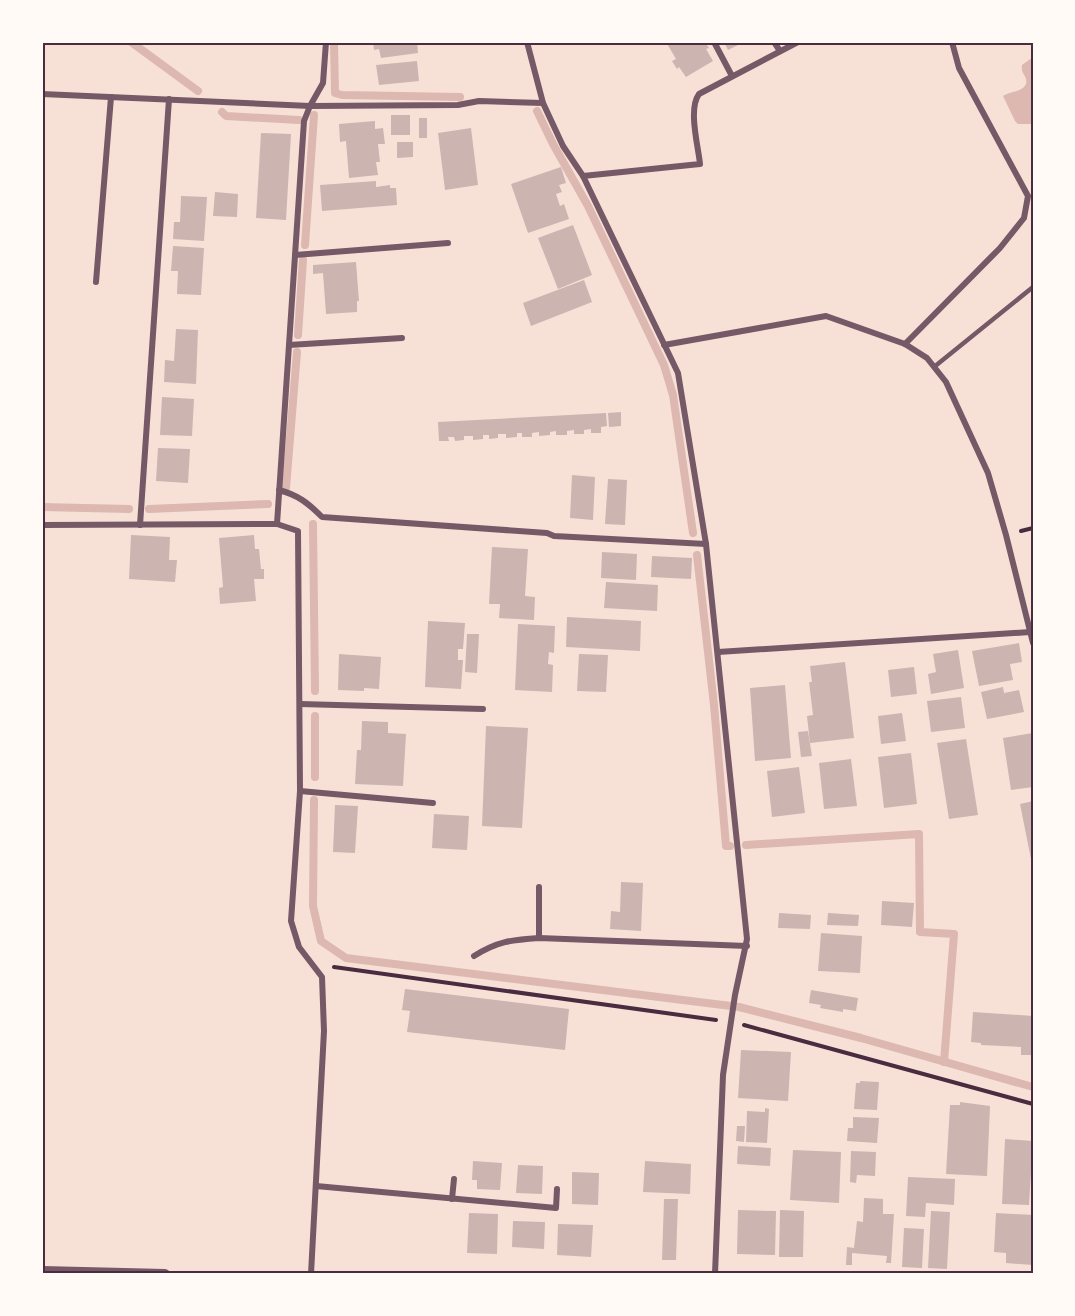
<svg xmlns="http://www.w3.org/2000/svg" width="1075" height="1316" font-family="Manrope,sans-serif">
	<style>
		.water { fill: #dcb8b0 }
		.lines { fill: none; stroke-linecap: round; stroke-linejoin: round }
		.stream { stroke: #dcb8b0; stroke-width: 8 }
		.building { fill: #ccb4b1 }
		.path { stroke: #4a2c40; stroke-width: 4 }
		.service { stroke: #755966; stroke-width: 4.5 }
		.minor { stroke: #755966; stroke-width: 6 }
		.tertiary { stroke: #755966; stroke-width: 10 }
		.neatline { fill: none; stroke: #4a2c40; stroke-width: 2 }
	</style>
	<rect width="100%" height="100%" fill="#f7e1d7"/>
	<path class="water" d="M1033,57V124H1018L1015,121L1003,96C1009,91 1029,92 1026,79C1024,73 1021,73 1022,65Z"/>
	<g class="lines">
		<g class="stream">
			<polyline points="131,42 198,91"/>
			<polyline points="334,42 335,93 342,95 460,97"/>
			<polyline points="537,111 553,144 588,206 664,365 673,395 693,533"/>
			<polyline points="222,112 226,116 299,120"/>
			<polyline points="305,245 314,115"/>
			<polyline points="298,335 303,260"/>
			<polyline points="286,488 297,352"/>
			<polyline points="42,507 129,509"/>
			<polyline points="149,509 268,504"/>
			<polyline points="313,524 315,691"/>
			<polyline points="697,555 714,705 726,846 730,846"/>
			<polyline points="315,777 315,716"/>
			<polyline points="314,800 313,906 321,941 346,958 739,1007 861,1038 1033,1087"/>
			<polyline points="746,845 919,834 920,932 954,934 944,1062"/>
		</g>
	</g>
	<g class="building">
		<polygon points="373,42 417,42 418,53 381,58 379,49 374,50"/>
		<polygon points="666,42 705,42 709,48 706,49 713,61 686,77 679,67 677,69 672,61 676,59"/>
		<polygon points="724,42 744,42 728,50"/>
		<polygon points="417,61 419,81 379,85 376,65"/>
		<rect x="391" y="115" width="19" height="20"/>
		<rect x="419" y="118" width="8" height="20"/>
		<polygon points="375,121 375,129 383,128 385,144 378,144 380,162 376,162 378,175 349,178 346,141 340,142 339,124"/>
		<polygon points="471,128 478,185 445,190 438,133"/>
		<polygon points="261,133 291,134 286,220 256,218"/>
		<polygon points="397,142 413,142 413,157 397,158"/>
		<polygon points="561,167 566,183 559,185 562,192 556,194 560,206 564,204 569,219 528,233 511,184"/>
		<polygon points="376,181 376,187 390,185 390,188 396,188 397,205 322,211 320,185"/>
		<polygon points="215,192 238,194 237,217 213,216"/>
		<polygon points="181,196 207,197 204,241 173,239 174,222 180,222"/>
		<polygon points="573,225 592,275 558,289 538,238"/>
		<polygon points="173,246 204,248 201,295 177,294 178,271 171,271"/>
		<polygon points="356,262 359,301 357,301 357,312 326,314 323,273 313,274 313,265"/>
		<polygon points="584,280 592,302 531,326 523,303"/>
		<polygon points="176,329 198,330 196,384 164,382 165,360 174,361"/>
		<polygon points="162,397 194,399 192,436 160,435"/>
		<polygon points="621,412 621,426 609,427 608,413"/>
		<polygon points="606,413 607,426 601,427 601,433 591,433 591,429 584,430 584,434 574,434 574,430 567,431 567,435 556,435 556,431 550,432 550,435 539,436 539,432 532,433 532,437 522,437 522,433 517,433 517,437 506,438 506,434 498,434 498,438 489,439 489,435 483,435 483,439 473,440 473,436 464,436 464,440 455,441 454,437 448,437 449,441 439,441 438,422"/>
		<polygon points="158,448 190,449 188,483 156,481"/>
		<polygon points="572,475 595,477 593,520 570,518"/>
		<polygon points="608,479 627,480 625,525 605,524"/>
		<polygon points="131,535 170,537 169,560 177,560 175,582 129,579"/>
		<polygon points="254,535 255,549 259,549 261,569 264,569 264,579 254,579 256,601 220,604 219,588 223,587 219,538"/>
		<polygon points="492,547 528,549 525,596 535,597 534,620 499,618 500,604 489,604"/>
		<polygon points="602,552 637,554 636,580 601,578"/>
		<polygon points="652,556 692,558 691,579 651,577"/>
		<polygon points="606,582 658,585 657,611 604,608"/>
		<polygon points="567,617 641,621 640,651 566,647"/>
		<polygon points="428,621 465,623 463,649 458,649 458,660 463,660 461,689 425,687"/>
		<polygon points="518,624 555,626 554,653 549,652 548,664 553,665 552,692 515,690"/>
		<polygon points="467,634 479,634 477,673 465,672"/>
		<polygon points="1019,643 1022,662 1010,664 1013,680 979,686 972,651"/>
		<polygon points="958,650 964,688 931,694 928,674 936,672 933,654"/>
		<polygon points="339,654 381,657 379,689 364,688 364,691 338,690"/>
		<polygon points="579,654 608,655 606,692 577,691"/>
		<polygon points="845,662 854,738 810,743 807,716 813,715 809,682 812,682 810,666"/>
		<polygon points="914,667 917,694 891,697 888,670"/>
		<polygon points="785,685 791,758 755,761 750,688"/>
		<polygon points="1003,687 1004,693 1019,690 1024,712 987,719 981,692"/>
		<polygon points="961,697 965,728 931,732 927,701"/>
		<polygon points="902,713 906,741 881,744 878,716"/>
		<polygon points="362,721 388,722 388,733 406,734 403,786 355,784 357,750 361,750"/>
		<polygon points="486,726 528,728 522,828 482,826"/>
		<polygon points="808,731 812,756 801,757 798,732"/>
		<polygon points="1033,733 1033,787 1011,790 1003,738"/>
		<polygon points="966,739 978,815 949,819 937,743"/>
		<polygon points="911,753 917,804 884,808 878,757"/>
		<polygon points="851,759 857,806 824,809 819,763"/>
		<polygon points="799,767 805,813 772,817 767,771"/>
		<polygon points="1033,801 1033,864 1032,864 1020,804"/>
		<polygon points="335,805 358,806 355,853 333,852"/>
		<polygon points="434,814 469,816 467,850 432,848"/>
		<polygon points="621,882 643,883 641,931 610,929 611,911 620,912"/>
		<polygon points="882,901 914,903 912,927 881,925"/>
		<polygon points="779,913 811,915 810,929 778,928"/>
		<polygon points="828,913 859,915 858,926 827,925"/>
		<polygon points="821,933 862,936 860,973 818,971"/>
		<polygon points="405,989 569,1009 565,1050 407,1032 410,1011 402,1010"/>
		<polygon points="811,990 858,998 856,1011 843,1009 843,1012 820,1008 821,1005 809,1003"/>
		<polygon points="973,1012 1033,1016 1033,1055 1021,1055 1021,1047 981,1045 981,1043 971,1042"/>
		<polygon points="741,1050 791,1052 788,1101 738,1098"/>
		<polygon points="860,1081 879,1082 877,1110 854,1109 856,1083 860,1083"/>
		<polygon points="960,1102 990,1106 987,1176 946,1174 950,1105 960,1105"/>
		<polygon points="765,1108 769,1109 767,1143 746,1142 747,1111 765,1112"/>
		<polygon points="853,1117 879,1118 877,1143 847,1141 848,1128 853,1128"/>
		<polygon points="737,1126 745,1126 744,1142 736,1141"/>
		<polygon points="1005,1139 1033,1141 1029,1205 1002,1204"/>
		<polygon points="738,1146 771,1148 770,1166 737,1164"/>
		<polygon points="793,1150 841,1152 839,1203 790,1200"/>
		<polygon points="851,1151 876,1152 875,1176 857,1175 856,1183 850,1182"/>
		<polygon points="473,1161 502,1163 500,1190 477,1189 477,1180 472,1180"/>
		<polygon points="645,1161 691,1164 690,1194 643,1192"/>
		<polygon points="518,1165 543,1166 542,1194 516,1193"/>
		<polygon points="572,1172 599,1173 598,1205 572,1204"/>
		<polygon points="908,1177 955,1179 954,1205 926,1203 925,1217 906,1216"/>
		<polygon points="864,1198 883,1199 883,1214 894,1214 891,1263 886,1263 887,1256 852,1253 852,1265 846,1265 847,1247 854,1248 857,1221 863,1222"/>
		<polygon points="664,1199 678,1199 676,1260 662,1260"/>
		<polygon points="738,1210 776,1211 775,1255 737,1254"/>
		<polygon points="780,1210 804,1211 803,1257 779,1257"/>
		<polygon points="931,1211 950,1212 947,1269 928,1268"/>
		<polygon points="469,1213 498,1214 497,1254 467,1253"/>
		<polygon points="996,1213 1033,1215 1033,1265 1006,1263 1006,1253 994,1252"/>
		<polygon points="513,1221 545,1222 544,1249 512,1247"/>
		<polygon points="558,1224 593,1225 591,1257 557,1255"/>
		<polygon points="904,1228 924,1229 922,1268 902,1267"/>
	</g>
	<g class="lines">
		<g class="path">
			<polyline points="1021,531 1033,528"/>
			<polyline points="334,967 716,1020"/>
			<polyline points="744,1025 1033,1104"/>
		</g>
		<polyline class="service" points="934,367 1033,287"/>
		<g class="minor">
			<polyline points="527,42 543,103"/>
			<polyline points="714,42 732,76"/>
			<polyline points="774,42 780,51"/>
			<polyline points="42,94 310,106 458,105 479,101 543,103 563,146 583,176 678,373 706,544 747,939 735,995 723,1075 715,1274"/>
			<path d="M583,176L700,164C698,145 688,109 699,94L798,42"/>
			<polyline points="295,255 448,243"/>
			<polyline points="96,282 111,97"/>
			<polyline points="905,344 1000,248 1024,218 1028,196 959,68 952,42"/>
			<polyline points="289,345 402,338"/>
			<polyline points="664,345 826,316 905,344 927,358 946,382 988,473 1006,535 1033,643"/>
			<path d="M279,490C298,495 308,503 322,517L547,533L554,536L706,544"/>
			<polyline points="42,525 277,524"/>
			<polyline points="140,525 169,99"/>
			<polyline points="718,652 1030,632"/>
			<polyline points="300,704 483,709"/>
			<polyline points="300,791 433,803"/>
			<polyline points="539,887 539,938"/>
			<path d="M474,956C498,941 511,940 539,938L747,946"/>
			<polyline points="316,1186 556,1208 557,1189"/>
			<polyline points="452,1199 454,1179"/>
			<polyline points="311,1274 324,1031 322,977 299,947 291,921 300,791 298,531 277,524 304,121 310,106 323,83 326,42"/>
		</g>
		<polyline class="tertiary" points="42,1271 165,1274"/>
	</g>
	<rect width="1075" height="1316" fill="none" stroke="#fffaf5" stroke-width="87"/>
	<rect x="44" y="44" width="988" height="1228" class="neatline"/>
</svg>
